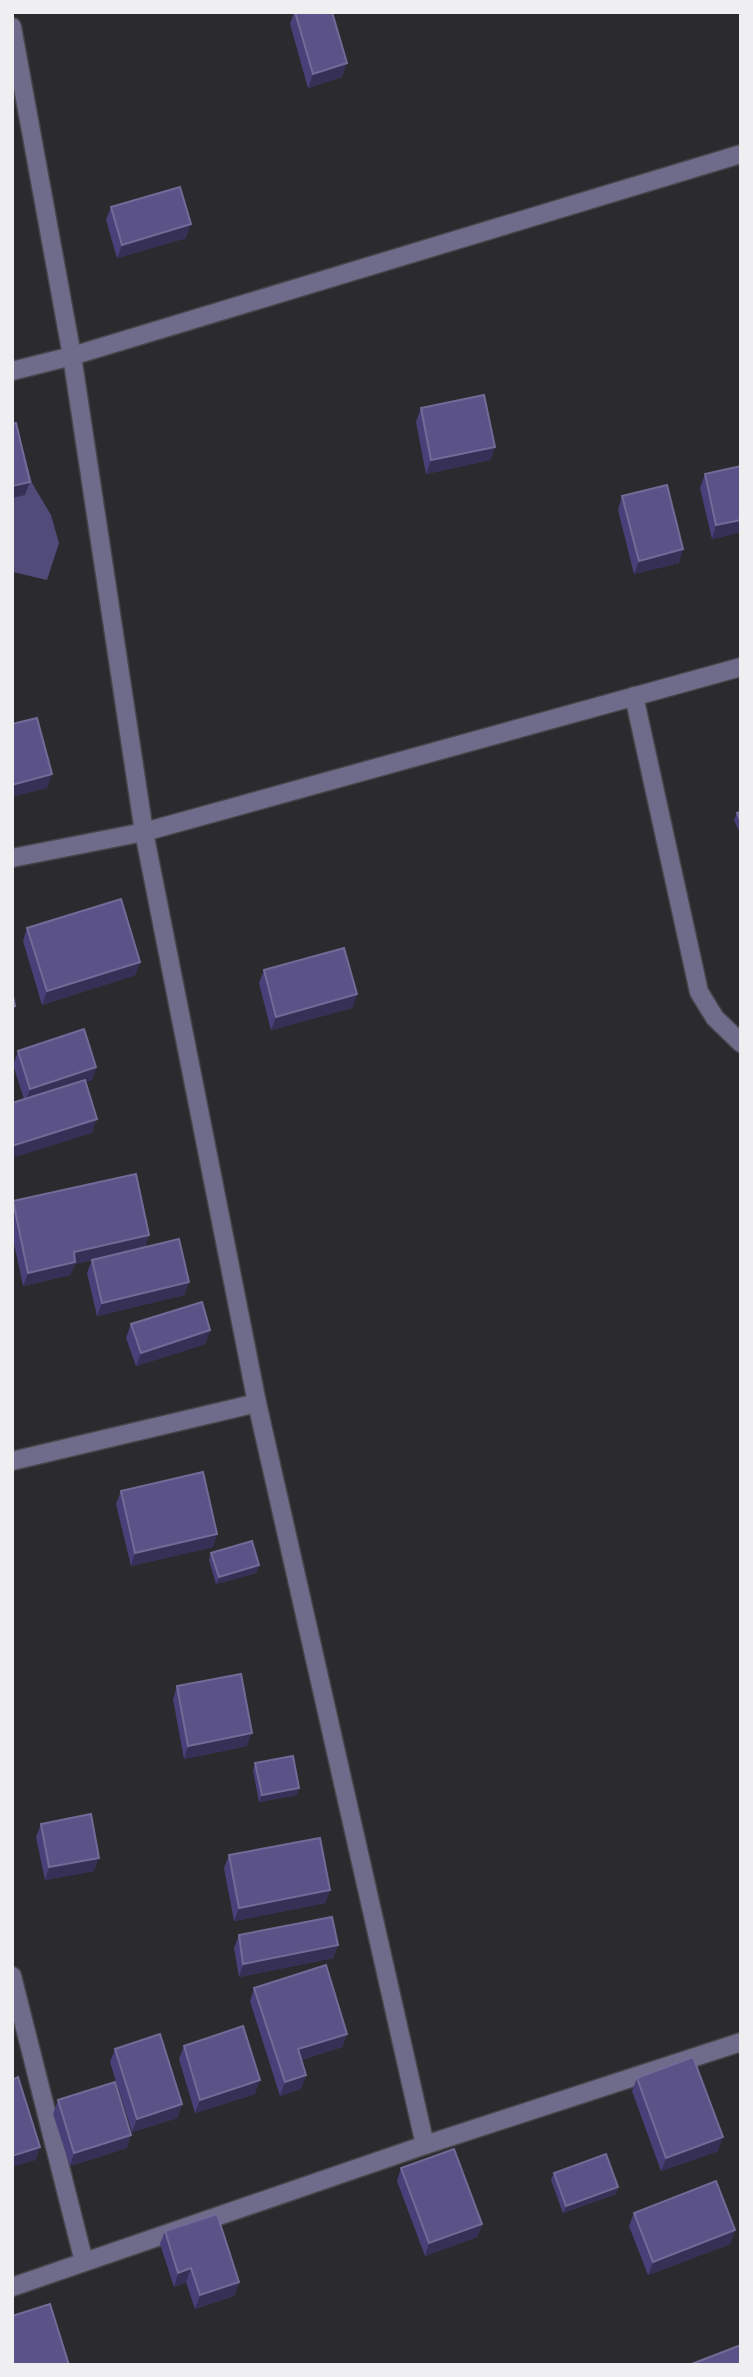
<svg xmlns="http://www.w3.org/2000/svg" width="753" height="2377" font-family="'Zilla Slab',serif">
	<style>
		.green { fill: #504b79 }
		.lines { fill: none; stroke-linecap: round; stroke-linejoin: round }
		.minor-casing { stroke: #46464a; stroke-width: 21 }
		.minor { stroke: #6e6c8a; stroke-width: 18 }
		.wall { fill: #49407a }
		.shaded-wall { fill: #363057 }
		.building { fill: #5b5387; stroke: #726b97; stroke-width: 2 }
	</style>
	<rect width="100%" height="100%" fill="#2b2b2f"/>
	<polygon class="green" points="12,431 22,445 32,483 51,515 59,543 47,580 13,572 12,570"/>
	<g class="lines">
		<defs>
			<g id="minor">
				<polyline points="12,27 72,356 144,832 257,1403 425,2145"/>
				<polyline points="12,371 72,356 741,154"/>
				<polyline points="634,696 699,992 715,1018 741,1043"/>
				<polyline points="12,858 144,832 741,667"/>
				<polyline points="12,1461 257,1403"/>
				<polyline points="12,1976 84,2262"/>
				<polyline points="12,2287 425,2145 741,2042"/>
			</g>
		</defs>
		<use href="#minor" class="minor-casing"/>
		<use href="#minor" class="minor"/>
	</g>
	<g class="wall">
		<polygon points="294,12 332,12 342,77 308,88 290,24"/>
		<polygon points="111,207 186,238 117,258 106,220"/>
		<polygon points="421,408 495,447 490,460 426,474 416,422"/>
		<polygon points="741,466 741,532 712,539 700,488 705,474"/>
		<polygon points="622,496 679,563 634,574 618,510"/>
		<polygon points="741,811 741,835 734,820 737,813"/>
		<polygon points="27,928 140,962 135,975 42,1005 23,941"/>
		<polygon points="264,970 357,994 352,1008 271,1030 259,983"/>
		<polygon points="18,1051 96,1067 92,1080 85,1082 92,1133 24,1099 13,1065"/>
		<polygon points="13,1201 149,1235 145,1247 189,1282 184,1295 97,1316 87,1273 92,1260 111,1256 75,1264 70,1275 23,1286 12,1234"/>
		<polygon points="131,1324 210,1330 205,1344 136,1366 126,1338"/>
		<polygon points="121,1491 217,1534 213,1547 131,1566 116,1504"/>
		<polygon points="211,1553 259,1565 256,1573 216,1584 209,1560"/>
		<polygon points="177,1686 247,1746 184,1759 173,1699"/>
		<polygon points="255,1763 299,1788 297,1795 259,1802 253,1770"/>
		<polygon points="41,1824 94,1871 45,1880 36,1837"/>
		<polygon points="229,1855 330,1890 325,1903 234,1921 224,1868"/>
		<polygon points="239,1935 338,1945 333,1958 239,1977 234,1948"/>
		<polygon points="254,1988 347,2034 342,2047 301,2060 306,2075 301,2089 280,2096 250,2001"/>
		<polygon points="184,2046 255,2094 195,2113 179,2059"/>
		<polygon points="115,2049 182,2104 177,2118 132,2132 110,2062"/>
		<polygon points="637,2078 718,2151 661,2171 632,2091"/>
		<polygon points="58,2100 127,2148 70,2166 53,2114"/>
		<polygon points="401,2168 482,2224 477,2237 425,2256 397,2181"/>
		<polygon points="554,2173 618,2187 616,2194 563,2213 551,2180"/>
		<polygon points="634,2213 735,2230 730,2244 648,2275 629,2226"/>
		<polygon points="165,2231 239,2282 234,2296 195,2309 186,2282 174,2287 160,2244"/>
	</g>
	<g class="shaded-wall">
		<polygon points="347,63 342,77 308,88 313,74"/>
		<polygon points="191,224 186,238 117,258 122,245"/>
		<polygon points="495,447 490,460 426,474 431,460"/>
		<polygon points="30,482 25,495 12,498 12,486"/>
		<polygon points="741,520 741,532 712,539 716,525"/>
		<polygon points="683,549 679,563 634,574 639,561"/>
		<polygon points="52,774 47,788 12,797 12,785"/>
		<polygon points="140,962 135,975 42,1005 47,991"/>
		<polygon points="357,994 352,1008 271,1030 276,1017"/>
		<polygon points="96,1067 92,1080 25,1102 30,1089"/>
		<polygon points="97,1119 92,1133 12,1158 12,1146"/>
		<polygon points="149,1235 144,1248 75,1264 70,1275 23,1286 28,1273 74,1252"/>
		<polygon points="189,1282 184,1295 97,1316 102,1303"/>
		<polygon points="210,1330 205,1344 136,1366 141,1353"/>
		<polygon points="217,1534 213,1547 131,1566 135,1553"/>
		<polygon points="259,1565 256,1573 216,1584 219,1577"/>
		<polygon points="252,1733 247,1746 184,1759 188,1746"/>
		<polygon points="299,1788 297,1795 259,1802 262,1795"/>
		<polygon points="99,1858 94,1871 45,1880 49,1867"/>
		<polygon points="330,1890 325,1903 234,1921 239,1908"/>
		<polygon points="338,1945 333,1958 239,1977 243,1964"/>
		<polygon points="347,2034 342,2047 293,2062 298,2049"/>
		<polygon points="306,2075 301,2089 280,2096 285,2082"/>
		<polygon points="260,2080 255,2094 195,2113 200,2100"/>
		<polygon points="182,2104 177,2118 132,2132 137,2119"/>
		<polygon points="131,2135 127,2148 70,2166 74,2153"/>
		<polygon points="723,2137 718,2151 661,2171 666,2158"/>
		<polygon points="40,2147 36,2160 12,2167 12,2156"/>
		<polygon points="618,2187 616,2194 563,2213 566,2206"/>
		<polygon points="482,2224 477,2237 425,2256 429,2243"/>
		<polygon points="735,2230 730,2244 648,2275 653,2262"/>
		<polygon points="191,2268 186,2282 174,2287 178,2273"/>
		<polygon points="239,2282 234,2296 195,2309 200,2295"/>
	</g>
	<g class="building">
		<polygon points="295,12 332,12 347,63 313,74"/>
		<polygon points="180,187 191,224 122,245 111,207"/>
		<polygon points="484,395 495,447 431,460 421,408"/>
		<polygon points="16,423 30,482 12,486 12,424"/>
		<polygon points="741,466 741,520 716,525 705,474"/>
		<polygon points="667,485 683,549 639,561 622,496"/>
		<polygon points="37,718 52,774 12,785 12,724"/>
		<polygon points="741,811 741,822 737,813"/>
		<polygon points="121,899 140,962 47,991 27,928"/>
		<polygon points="344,948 357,994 276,1017 264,970"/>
		<polygon points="12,992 15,1006 12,1007"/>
		<polygon points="84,1029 96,1067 30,1089 18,1051"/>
		<polygon points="85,1080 97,1119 12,1146 12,1103"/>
		<polygon points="136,1174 149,1235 74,1252 75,1262 28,1273 13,1201"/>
		<polygon points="179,1239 189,1282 102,1303 92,1260"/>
		<polygon points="202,1302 210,1330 141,1353 131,1324"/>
		<polygon points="203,1472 217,1534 135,1553 121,1491"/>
		<polygon points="252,1541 259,1565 219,1577 211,1553"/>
		<polygon points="241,1674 252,1733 188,1746 177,1686"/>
		<polygon points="293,1756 299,1788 262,1795 255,1763"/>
		<polygon points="91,1814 99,1858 49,1867 41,1824"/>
		<polygon points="320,1838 330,1890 239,1908 229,1855"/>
		<polygon points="332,1917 338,1945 243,1964 239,1935"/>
		<polygon points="326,1965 347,2034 298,2049 306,2075 285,2082 254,1988"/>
		<polygon points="243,2026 260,2080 200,2100 184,2046"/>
		<polygon points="160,2034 182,2104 137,2119 115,2049"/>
		<polygon points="693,2057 723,2137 666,2158 637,2078"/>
		<polygon points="18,2077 40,2147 12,2156 12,2080"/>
		<polygon points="115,2082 131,2135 74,2153 58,2100"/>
		<polygon points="454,2149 482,2224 429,2243 401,2168"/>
		<polygon points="606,2154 618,2187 566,2206 554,2173"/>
		<polygon points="716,2181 735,2230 653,2262 634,2213"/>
		<polygon points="217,2214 239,2282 200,2295 191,2268 178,2273 165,2231"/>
		<polygon points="50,2304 69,2365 12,2365 12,2316"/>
		<polygon points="741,2345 741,2365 689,2365"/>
	</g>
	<rect width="753" height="2377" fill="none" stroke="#efeef1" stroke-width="28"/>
</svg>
